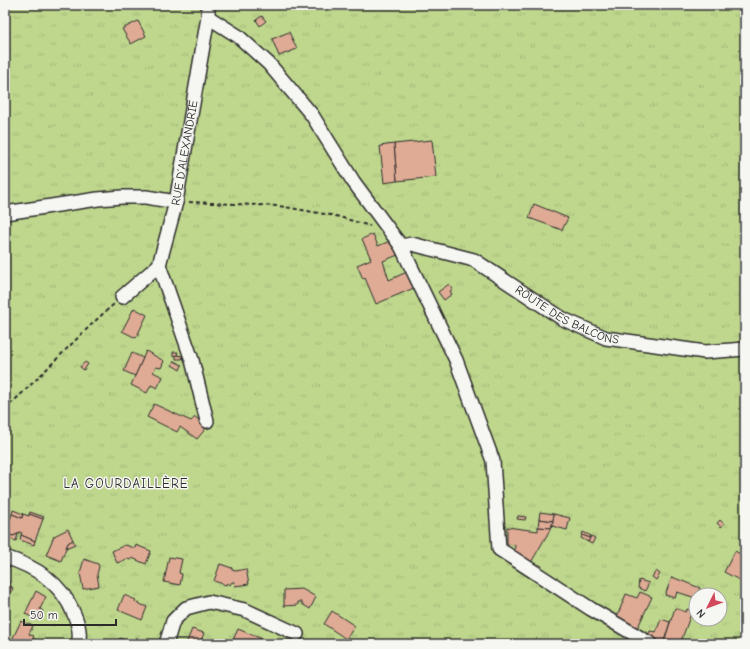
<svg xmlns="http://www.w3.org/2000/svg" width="750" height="649" font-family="'Comic Neue',sans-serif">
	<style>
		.grass { fill: url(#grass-tufts); stroke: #75815c; fill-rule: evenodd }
		.building { fill: #dfab94; stroke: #2b2b2b }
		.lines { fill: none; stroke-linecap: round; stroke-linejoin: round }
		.minor-casing { stroke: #2b2b2b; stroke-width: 16 }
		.path { stroke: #2b2b2b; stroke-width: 2; stroke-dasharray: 4 3; stroke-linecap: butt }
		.minor { stroke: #f6f6f2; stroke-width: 13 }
		.labels { text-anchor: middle; stroke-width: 3; stroke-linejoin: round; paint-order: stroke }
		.street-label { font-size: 12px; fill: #2b2b2b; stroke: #f6f6f2 }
		.neighbourhood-label { font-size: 13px; letter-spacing: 1px; fill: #2b2b2b; stroke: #f6f6f2 }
	</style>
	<defs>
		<pattern id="grass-tufts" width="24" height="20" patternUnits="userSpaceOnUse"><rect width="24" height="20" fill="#bfd78d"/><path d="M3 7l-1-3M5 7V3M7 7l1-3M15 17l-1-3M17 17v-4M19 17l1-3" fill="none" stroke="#a4b97a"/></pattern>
	</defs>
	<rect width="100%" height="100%" fill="#f6f6f2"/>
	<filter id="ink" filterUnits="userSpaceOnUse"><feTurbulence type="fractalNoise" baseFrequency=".025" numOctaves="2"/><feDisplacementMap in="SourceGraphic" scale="8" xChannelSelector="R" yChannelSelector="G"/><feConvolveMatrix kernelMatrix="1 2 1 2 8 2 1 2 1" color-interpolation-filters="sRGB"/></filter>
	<g filter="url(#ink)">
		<path class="grass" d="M5,5H745V644H5ZM696,595H720V619H696Z"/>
		<g class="building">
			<polygon points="262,16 266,21 260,26 256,20"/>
			<polygon points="138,21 146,36 131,44 122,29"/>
			<polygon points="289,32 297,49 279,56 272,39"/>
			<polygon points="432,140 436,177 397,181 394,144"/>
			<polygon points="394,144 397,181 384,183 380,146"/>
			<polygon points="534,204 568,218 562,230 529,218"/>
			<polygon points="373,234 378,246 390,241 398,255 383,261 389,280 407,272 414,288 376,304 365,278 363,279 357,265 371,259 362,239"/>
			<polygon points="449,284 453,289 450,291 452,294 444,300 438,292"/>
			<polygon points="134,308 147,315 136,338 122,331"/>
			<polygon points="146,351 164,361 161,368 156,367 153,372 163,377 157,388 151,385 147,393 131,385"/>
			<polygon points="173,352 178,352 177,355 173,356"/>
			<polygon points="132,353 143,358 135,376 124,371"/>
			<polygon points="176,355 183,356 182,359 176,359"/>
			<polygon points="174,361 182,365 180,370 172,365"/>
			<polygon points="85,362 88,364 84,370 80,367"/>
			<polygon points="154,404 191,421 195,417 208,426 197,439 180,427 177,432 147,417"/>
			<polygon points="13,510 23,514 22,518 12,514"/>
			<polygon points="30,512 44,517 43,519 29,514"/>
			<polygon points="540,512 554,514 553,521 539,519"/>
			<polygon points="12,514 22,518 23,514 29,516 29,514 43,519 35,541 21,535 22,533 19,532 18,534 13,536 5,533"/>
			<polygon points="554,514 570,518 567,530 552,526"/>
			<polygon points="518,516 526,517 525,520 517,519"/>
			<polygon points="539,519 553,521 551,528 538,527"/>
			<polygon points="720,520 724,524 721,527 717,523"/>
			<polygon points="507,527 538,531 538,527 551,528 529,566 514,553 515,545 507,544"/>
			<polygon points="68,529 73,540 68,543 61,561 46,555 54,536"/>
			<polygon points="583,532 591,536 590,538 582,535"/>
			<polygon points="5,533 13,536 18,534 16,541 5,537"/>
			<polygon points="21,535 35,541 34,545 20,540"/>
			<polygon points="582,535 590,538 588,542 581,538"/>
			<polygon points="591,536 595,538 592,544 588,542"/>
			<polygon points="73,540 75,544 66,548 68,543"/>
			<polygon points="125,545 135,548 136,545 151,551 146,564 132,558 131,560 127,559 117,563 112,551"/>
			<polygon points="735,551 745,557 745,572 741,581 724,572"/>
			<polygon points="169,557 182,559 179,573 182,574 180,585 164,582"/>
			<polygon points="84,559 98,564 99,567 97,574 99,586 83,589 80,573"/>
			<polygon points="535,563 542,566 538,572 532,568"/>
			<polygon points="220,564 232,568 232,570 236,571 246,569 249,584 235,586 234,582 232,582 230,585 227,583 226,585 214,581"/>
			<polygon points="656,571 660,574 656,580 652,577"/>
			<polygon points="5,577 12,587 8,590 6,595 7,596 5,601"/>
			<polygon points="672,577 700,588 697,595 696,595 696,598 677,592 675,598 665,595"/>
			<polygon points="639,580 649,583 645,591 638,588"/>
			<polygon points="12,587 13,589 7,596 6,595 8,590"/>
			<polygon points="302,589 316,597 310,609 302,604 302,602 298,602 298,605 284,606 284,590"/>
			<polygon points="36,591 46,597 40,609 43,611 39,620 25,614"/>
			<polygon points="640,592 652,597 637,629 616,619 626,594 637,598"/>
			<polygon points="124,595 136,600 135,602 147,607 142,620 118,610"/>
			<polygon points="675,608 686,612 687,609 692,611 680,644 663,644"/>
			<polygon points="332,611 355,626 346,639 324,624"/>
			<polygon points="661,619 670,622 663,644 647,637 650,631 656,632"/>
			<polygon points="21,621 33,626 29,634 34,636 31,644 10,644"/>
			<polygon points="192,629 204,633 200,644 186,644"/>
			<polygon points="238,629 262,639 260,644 237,644 232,642"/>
			<polygon points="120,638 131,643 133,642 134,644 117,644"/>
			<polygon points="711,639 719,643 718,644 709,644"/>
		</g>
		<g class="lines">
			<defs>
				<g id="minor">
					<polyline points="208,17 238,36 269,64 312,115 353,181 401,246 456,360 493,461 499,549 591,609 651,644"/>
					<polyline points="5,213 98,199 122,197 146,197 176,202"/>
					<path id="s1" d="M401,246L412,244L474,260L563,319L606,338L705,352L745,349"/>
					<polyline points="159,265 192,360 207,421"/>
					<path id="s2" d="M122,297L159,265L176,202L208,17V5"/>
					<path d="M5,557C36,567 61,582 74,614C78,623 81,635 78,644"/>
					<polyline points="166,644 173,621 186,608 209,602 245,610 297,634"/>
				</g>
			</defs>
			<use href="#minor" class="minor-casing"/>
			<g class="path">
				<polyline points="189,202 279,206 336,216 370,226"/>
				<path d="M5,409C43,375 76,337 114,304"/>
			</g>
			<use href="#minor" class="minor"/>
		</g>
	</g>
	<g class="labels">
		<g class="street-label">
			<text dy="4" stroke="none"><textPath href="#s2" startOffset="164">RUE D’ALEXANDRIE</textPath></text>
			<text dy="4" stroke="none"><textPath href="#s1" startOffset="184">ROUTE DES BALCONS</textPath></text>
		</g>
		<g class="neighbourhood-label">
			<text x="126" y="488">LA GOURDAILLÈRE</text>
		</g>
	</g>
	<rect width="750" height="649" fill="none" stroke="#f6f6f2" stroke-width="20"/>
	<rect x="10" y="10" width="730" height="629" fill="none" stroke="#2b2b2b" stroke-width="1.5" filter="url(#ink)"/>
	<g transform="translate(708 607) rotate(228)"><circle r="19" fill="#f6f6f2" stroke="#a5a5a2"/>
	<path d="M0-3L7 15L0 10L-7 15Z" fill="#d1495b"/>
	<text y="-6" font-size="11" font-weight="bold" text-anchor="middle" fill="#2b2b2b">N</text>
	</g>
	<path d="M24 619v6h92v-6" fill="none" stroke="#2b2b2b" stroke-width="2"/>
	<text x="30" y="619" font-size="12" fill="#2b2b2b" stroke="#f6f6f2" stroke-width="3" paint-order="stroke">50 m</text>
</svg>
